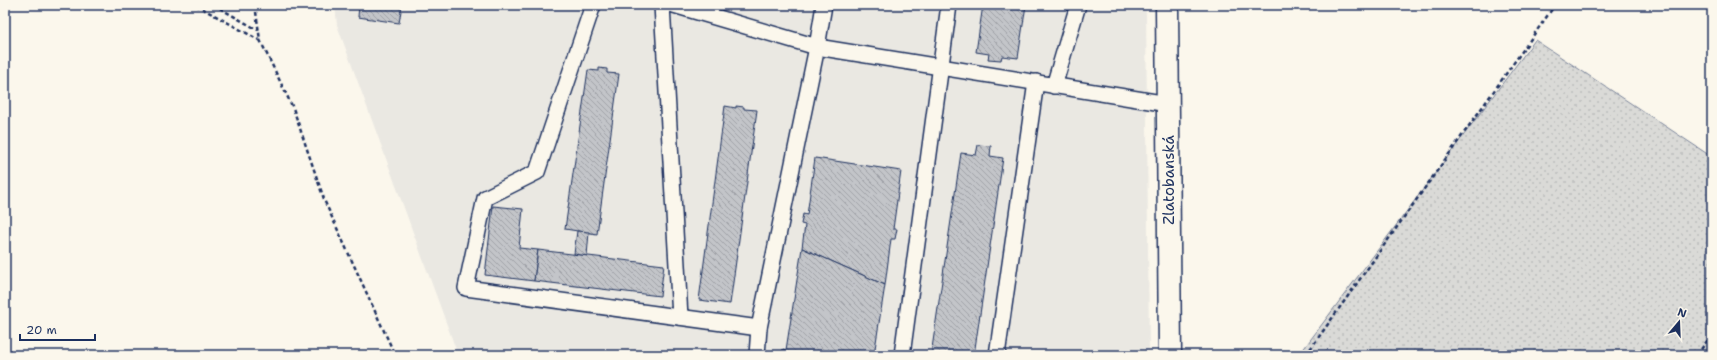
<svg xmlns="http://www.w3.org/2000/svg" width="1717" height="360" font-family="'Shantell Sans',sans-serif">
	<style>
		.built { fill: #eae8e2 }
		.grass { fill: url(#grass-dots); stroke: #7a849a }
		.building { fill: url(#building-back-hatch); stroke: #1b2f5e }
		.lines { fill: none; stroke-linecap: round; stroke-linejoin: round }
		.service-casing { stroke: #1b2f5e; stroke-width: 18 }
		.tertiary-casing { stroke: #1b2f5e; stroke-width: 25 }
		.path { stroke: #1b2f5e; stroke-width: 2.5; stroke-dasharray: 4 3; stroke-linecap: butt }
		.service { stroke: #fbf7ec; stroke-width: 15 }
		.tertiary { stroke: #fbf7ec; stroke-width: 22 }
		.labels { text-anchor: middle; stroke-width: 3.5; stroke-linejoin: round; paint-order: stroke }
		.street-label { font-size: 15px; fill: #1b2f5e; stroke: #fbf7ec }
	</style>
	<defs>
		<pattern id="grass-dots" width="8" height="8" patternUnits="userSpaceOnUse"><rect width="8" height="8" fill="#dadad7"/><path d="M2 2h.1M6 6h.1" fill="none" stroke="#babbbb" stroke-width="1.8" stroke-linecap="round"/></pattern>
		<pattern id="building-back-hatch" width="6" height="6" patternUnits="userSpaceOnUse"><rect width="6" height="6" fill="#c3c5c9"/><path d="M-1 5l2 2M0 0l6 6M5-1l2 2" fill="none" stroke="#9ea0a6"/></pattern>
	</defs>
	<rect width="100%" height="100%" fill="#fbf7ec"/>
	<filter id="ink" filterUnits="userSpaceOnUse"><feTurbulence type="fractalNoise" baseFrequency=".025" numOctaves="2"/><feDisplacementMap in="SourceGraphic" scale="8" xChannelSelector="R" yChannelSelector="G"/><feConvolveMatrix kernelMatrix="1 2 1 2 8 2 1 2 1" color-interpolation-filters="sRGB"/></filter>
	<g filter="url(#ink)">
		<polygon class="built" points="335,5 1146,5 1149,355 458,355 337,25"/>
		<polygon class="grass" points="1535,40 1712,157 1712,355 1299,355"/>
		<g class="building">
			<polygon points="359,5 402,5 399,23 358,17"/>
			<polygon points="983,5 1026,5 1018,58 1002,56 1001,60 988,59 989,54 976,52"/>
			<polygon points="599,68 607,69 607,73 619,74 597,234 565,229 588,70 599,71"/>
			<polygon points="725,106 736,108 736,106 744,107 744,109 757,110 730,304 699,300"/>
			<polygon points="978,145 991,146 990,156 1003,158 974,355 931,355 961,153 976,155"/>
			<polygon points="815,158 901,171 893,229 897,229 895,239 891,239 885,285 802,248 805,225 801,224 803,214 807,215"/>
			<polygon points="493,206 523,209 519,248 538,250 534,281 485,275"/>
			<polygon points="577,231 589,232 587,256 574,254"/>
			<polygon points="802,248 885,285 874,355 782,355 783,349 786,350"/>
			<polygon points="538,250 664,265 660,296 534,281"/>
		</g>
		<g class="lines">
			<defs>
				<g id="service">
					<polyline points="593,5 537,172 485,198 466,288 759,328"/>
					<polyline points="662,5 680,317"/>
					<polyline points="674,5 817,47 824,5"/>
					<polyline points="1054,86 1078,5"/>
					<polyline points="757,355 759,328 817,47 1168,104"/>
					<polyline points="902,355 949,5"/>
					<polyline points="997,355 1036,82"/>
				</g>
				<polyline id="tertiary" points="1167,5 1170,355"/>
			</defs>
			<use href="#service" class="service-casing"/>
			<use href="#tertiary" class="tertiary-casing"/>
			<g class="path">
				<polyline points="196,5 259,40"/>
				<polyline points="214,5 258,30"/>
				<polyline points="255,5 260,40 293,108 325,202 395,355"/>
				<polyline points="1306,355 1555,5"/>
				<polyline points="1697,355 1712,334"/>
			</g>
			<use href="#service" class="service"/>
			<use href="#tertiary" class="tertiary"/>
		</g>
	</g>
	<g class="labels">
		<g class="street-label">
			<text transform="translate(1169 180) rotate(-90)" y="5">Zlatobanská</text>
		</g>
	</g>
	<rect width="1717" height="360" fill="none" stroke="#fbf7ec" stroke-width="20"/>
	<rect x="10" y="10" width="1697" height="340" fill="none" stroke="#1b2f5e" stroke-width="1.5" filter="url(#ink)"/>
	<g transform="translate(1679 322) rotate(19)" stroke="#fbf7ec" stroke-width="3" paint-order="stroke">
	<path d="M0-3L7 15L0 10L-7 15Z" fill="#1b2f5e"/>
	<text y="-6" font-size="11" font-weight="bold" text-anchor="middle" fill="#1b2f5e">N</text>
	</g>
	<path d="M20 334v6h75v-6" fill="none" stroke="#1b2f5e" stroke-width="2"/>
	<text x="26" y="334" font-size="12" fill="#1b2f5e" stroke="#fbf7ec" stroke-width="3" paint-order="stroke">20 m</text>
</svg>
